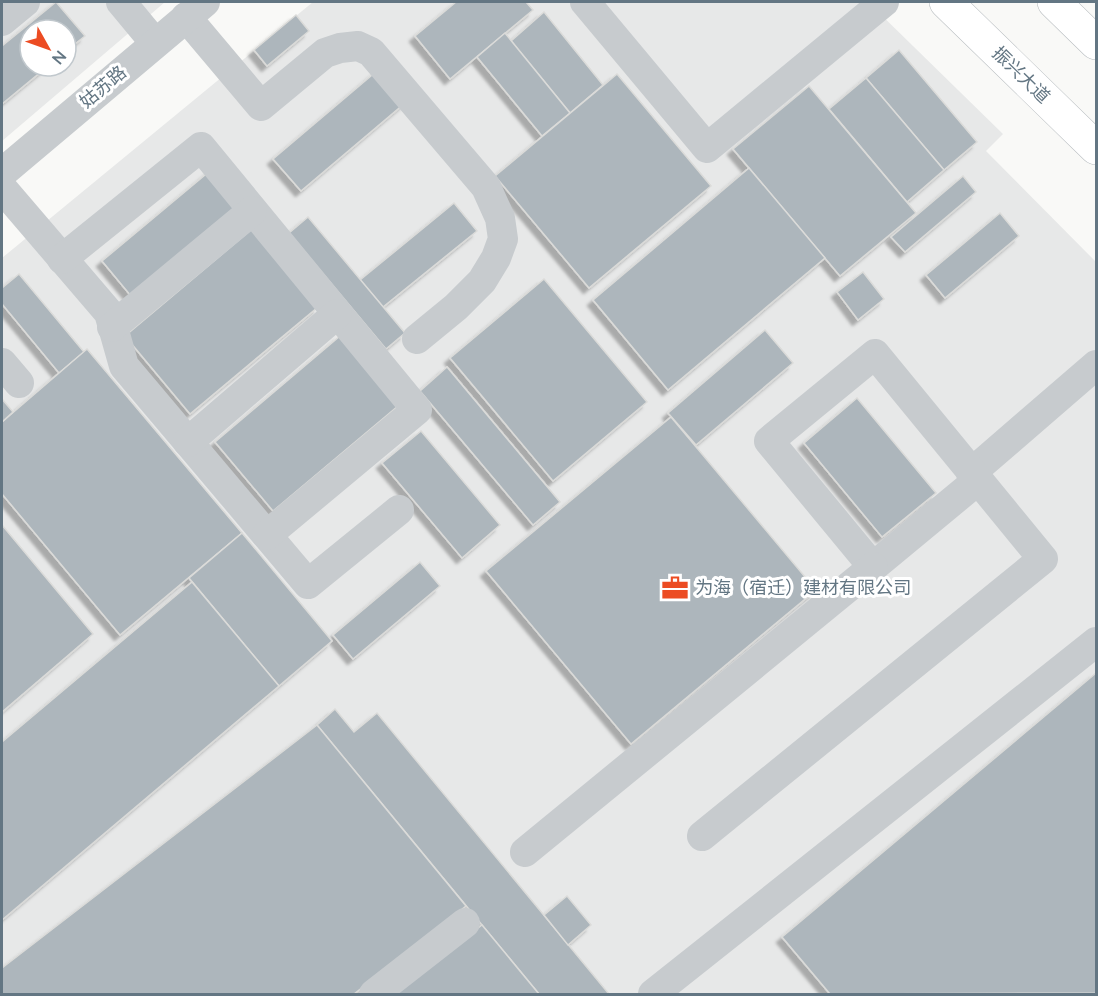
<svg xmlns="http://www.w3.org/2000/svg" width="1098" height="996" font-family="Mulish,'Noto Sans SC',sans-serif">
	<style>
		.built { fill: #e7e8e8; fill-rule: evenodd }
		.building { fill: #adb6bc; stroke: #dbdbd9; stroke-width: 1.5; filter: url(#shadow) }
		.lines { fill: none; stroke-linecap: round; stroke-linejoin: round }
		.major-casing { stroke: #b8bdc0; stroke-width: 34 }
		.minor { stroke: #c7cbce; stroke-width: 30 }
		.major { stroke: #fff; stroke-width: 33 }
		.labels { text-anchor: middle; stroke-width: 6; stroke-linejoin: round; paint-order: stroke }
		.street-label { font-size: 18px; fill: #637683; stroke: #fff }
		.poi-label { font-size: 18px; fill: #637683; stroke: #fff; text-anchor: start }
	</style>
	<defs>
		<filter id="shadow"><feDropShadow dx="-5.5" dy="5.5" stdDeviation="1.5" flood-color="#0004"/></filter>
	</defs>
	<rect width="100%" height="100%" fill="#f9f9f7"/>
	<g class="built">
		<path d="M2,2H165L2,141ZM30,30H66V66H30Z"/>
		<polygon points="313,2 868,2 1003,134 986,151 1096,262 1096,994 2,994 2,258"/>
	</g>
	<g class="building">
		<polygon points="56,2 85,36 66,51 66,30 30,30 30,66 48,66 2,104 2,46"/>
		<polygon points="456,2 526,2 533,10 450,79 415,36"/>
		<polygon points="544,12 603,85 570,113 511,41"/>
		<polygon points="296,15 309,31 267,66 254,50"/>
		<polygon points="505,33 570,113 542,136 477,57"/>
		<polygon points="899,50 977,142 944,170 866,78"/>
		<polygon points="378,70 405,103 301,191 273,159"/>
		<polygon points="617,74 711,186 589,288 495,176"/>
		<polygon points="866,78 944,170 907,202 829,109"/>
		<polygon points="809,86 916,213 840,276 733,149"/>
		<polygon points="749,168 825,258 668,390 593,300"/>
		<polygon points="211,170 239,204 131,296 102,261"/>
		<polygon points="963,176 976,192 905,252 891,237"/>
		<polygon points="454,203 477,231 383,307 360,280"/>
		<polygon points="1000,213 1019,236 945,298 926,275"/>
		<polygon points="308,217 405,333 386,349 289,233"/>
		<polygon points="252,229 318,307 190,414 125,336"/>
		<polygon points="863,272 884,299 858,320 837,292"/>
		<polygon points="19,274 84,352 59,373 2,304 2,288"/>
		<polygon points="544,279 647,402 553,481 450,358"/>
		<polygon points="765,330 793,363 696,445 668,413"/>
		<polygon points="340,336 398,406 273,511 215,442"/>
		<polygon points="87,349 242,533 120,635 2,494 2,422"/>
		<polygon points="447,367 560,502 533,525 420,391"/>
		<polygon points="857,398 936,493 882,537 804,443"/>
		<polygon points="2,399 13,412 2,422"/>
		<polygon points="671,417 816,590 631,744 486,571"/>
		<polygon points="421,431 500,525 462,558 382,463"/>
		<polygon points="2,525 93,634 2,712"/>
		<polygon points="242,533 332,641 279,686 189,578"/>
		<polygon points="420,562 440,586 353,659 333,635"/>
		<polygon points="192,582 279,686 2,920 2,742"/>
		<polygon points="1096,673 1096,993 830,994 782,937"/>
		<polygon points="335,709 354,732 377,713 609,994 539,994 317,725"/>
		<polygon points="317,725 466,906 354,994 2,994 2,968"/>
		<polygon points="567,896 591,925 568,945 544,915"/>
		<polygon points="482,925 539,994 393,994"/>
	</g>
	<g class="lines">
		<defs>
			<g id="major">
				<polyline points="946,2 1096,148"/>
				<polyline points="1054,2 1096,43"/>
			</g>
		</defs>
		<use href="#major" class="major-casing"/>
		<g class="minor">
			<polyline points="121,2 155,43"/>
			<polyline points="585,2 707,148 884,2"/>
			<polyline points="186,17 261,106 325,53 340,48 358,46 371,52 486,187 500,218 503,239 496,258 482,281 456,307 417,339"/>
			<polyline points="2,21 25,2"/>
			<polyline points="2,173 205,2"/>
			<polyline points="2,188 109,313 124,366 308,584 399,510"/>
			<polyline points="62,259 201,147 417,410 267,535"/>
			<polyline points="112,327 252,211"/>
			<polyline points="2,363 19,383"/>
			<polyline points="188,442 337,314"/>
			<polyline points="971,473 1096,365"/>
			<polyline points="702,836 1043,559 875,354 769,441 873,567 978,480"/>
			<polyline points="525,852 873,567"/>
			<polyline points="374,994 465,923"/>
			<polyline points="653,994 1096,642"/>
		</g>
		<use href="#major" class="major"/>
	</g>
	<defs>
		<symbol id="office-bare" viewBox="-9 -9 18 18"><path d="M-6-3h4V-5.5h4V-3h4V5H-6ZM-1-4.5V-3h2v-1.5ZM-6 0V1H6V0Z" fill="#ec4c23" stroke="#fff" stroke-width="2.5" paint-order="stroke"/></symbol>
	</defs>
	<g fill-rule="evenodd">
		<use href="#office-bare" x="656" y="569" width="38" height="38"/>
	</g>
	<g class="labels">
		<g class="street-label">
			<text transform="translate(1021 75) rotate(44)" y="6">振兴大道</text>
			<text transform="translate(103 87) rotate(-40)" y="6">姑苏路</text>
		</g>
		<g class="poi-label">
			<text x="695" y="594">为海（宿迁）建材有限公司</text>
		</g>
	</g>
	<rect width="1098" height="996" fill="none" stroke="#637683" stroke-width="6"/>
	<g transform="translate(48 48) rotate(130)"><circle r="28" fill="#ffffff" stroke="#c1c8cd" stroke-width="1.5"/>
	<path d="M0-4.5L10 22L0 15L-10 22Z" fill="#ec4c23"/>
	<text y="-9" font-size="16" font-weight="bold" text-anchor="middle" fill="#637683">N</text>
	</g>
</svg>
